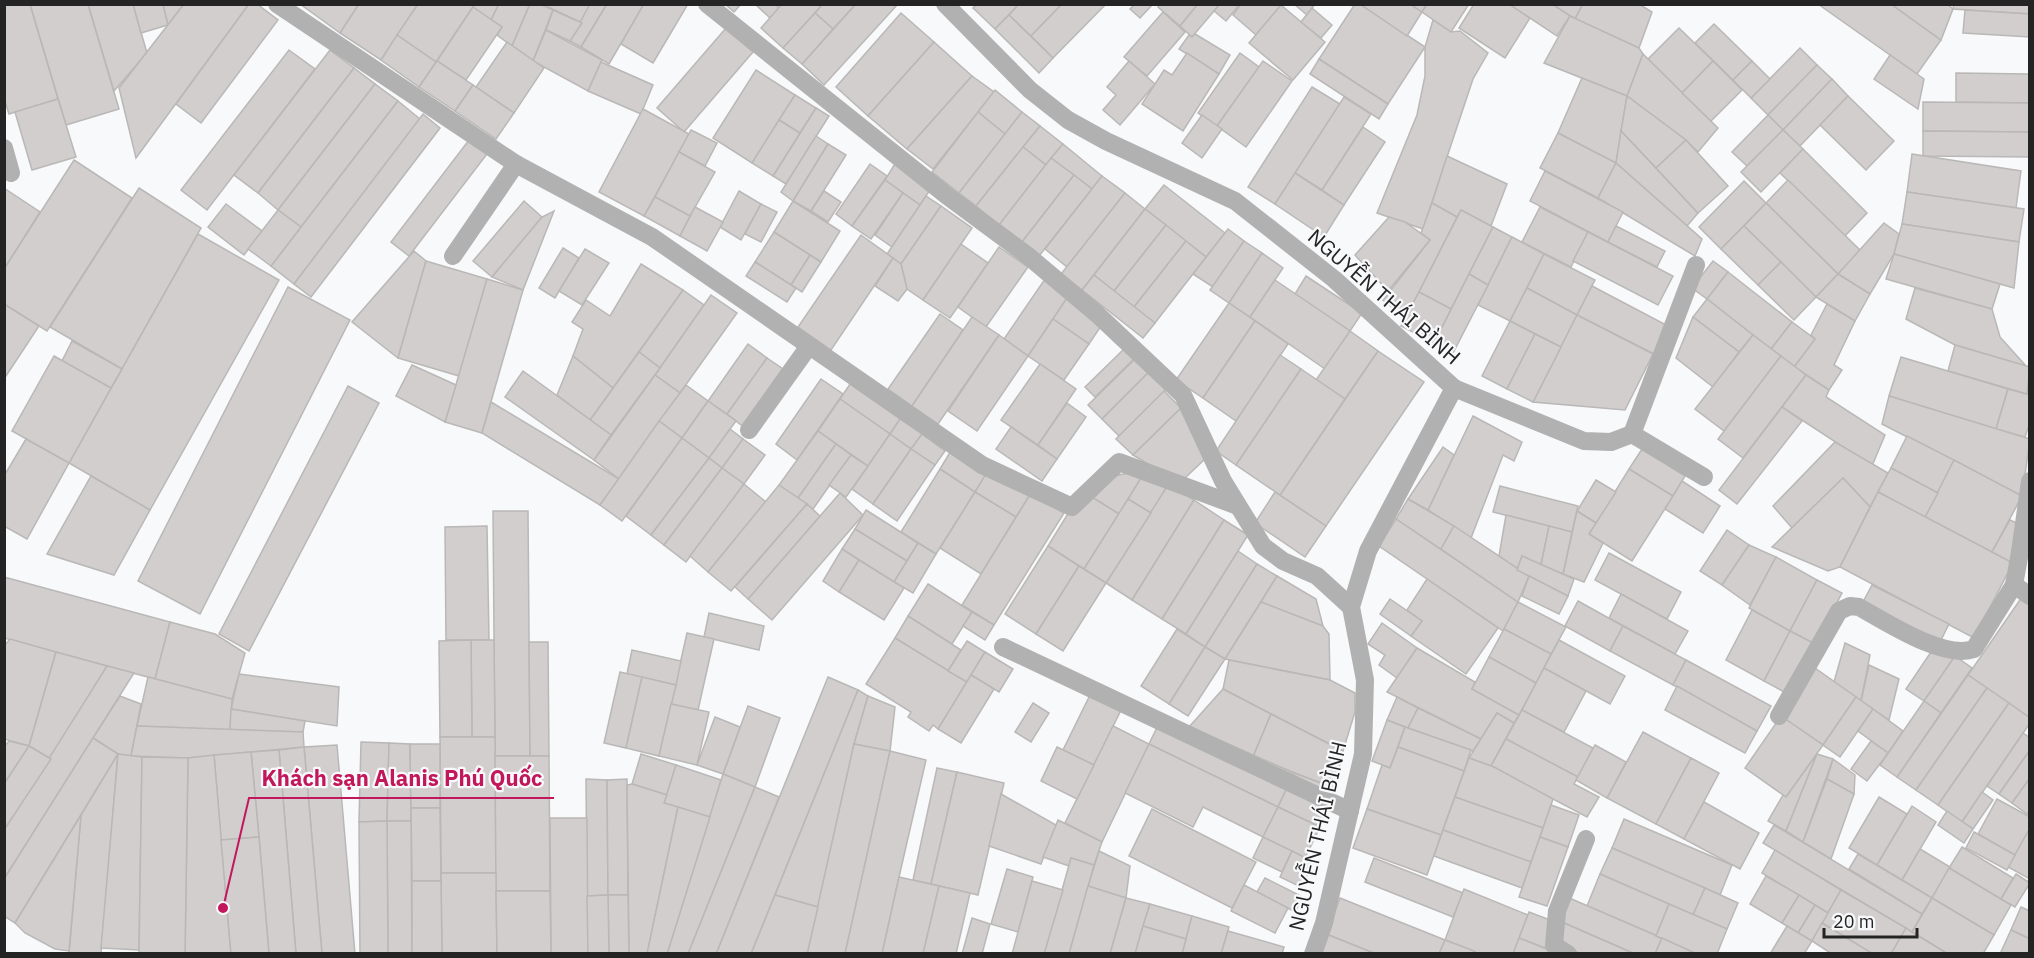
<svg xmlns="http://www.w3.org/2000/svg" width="2034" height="958" font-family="'IBM Plex Sans',sans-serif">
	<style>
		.building { fill: #d2cece; stroke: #bab7b7; stroke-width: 1.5 }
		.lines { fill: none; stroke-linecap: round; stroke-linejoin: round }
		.service { stroke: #b2b1b1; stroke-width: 18 }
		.minor { stroke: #b2b1b1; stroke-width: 18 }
		.labels { text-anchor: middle; stroke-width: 4.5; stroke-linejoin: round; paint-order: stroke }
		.street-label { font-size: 21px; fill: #242425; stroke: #f8f9fb }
		.leader { fill: none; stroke: #c2185b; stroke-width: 2 }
		.callout-dot { fill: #c2185b; stroke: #f8f9fb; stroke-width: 2 }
		.callout-label { font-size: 22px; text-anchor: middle; font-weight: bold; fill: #c2185b; stroke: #f8f9fb; stroke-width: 4.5; stroke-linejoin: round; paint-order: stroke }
	</style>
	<rect width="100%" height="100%" fill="#f8f9fb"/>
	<g class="building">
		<polygon points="4,4 30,4 58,99 9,114 4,98"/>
		<polygon points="30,4 88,4 119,109 66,125"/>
		<polygon points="88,4 133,4 147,53 114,91"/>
		<polygon points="133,4 163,4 168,25 141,33"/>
		<polygon points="163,4 184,4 168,25"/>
		<polygon points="184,4 249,4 136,158 119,88"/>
		<polygon points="249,4 257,4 278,20 201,123 176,104"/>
		<polygon points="300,4 359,4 340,33"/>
		<polygon points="359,4 418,4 381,60 340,33"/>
		<polygon points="418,4 475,4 436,62 397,35"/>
		<polygon points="475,4 499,4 491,20 473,7"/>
		<polygon points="499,4 530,4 512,46 497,35 502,27 491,20"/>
		<polygon points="530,4 540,4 553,10 533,61 512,46"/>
		<polygon points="549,4 590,4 582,23 548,7"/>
		<polygon points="590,4 607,4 581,47 570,41"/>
		<polygon points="607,4 644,4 609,64 581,47"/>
		<polygon points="644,4 688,4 653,63 621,44"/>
		<polygon points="725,4 741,4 734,12"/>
		<polygon points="755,4 775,4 779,8 770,18"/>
		<polygon points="782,4 823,4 783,48 761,28"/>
		<polygon points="823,4 856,4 833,29 815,13"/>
		<polygon points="856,4 898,4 824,85 802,64"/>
		<polygon points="977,4 1019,4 995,29 973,8"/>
		<polygon points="1019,4 1062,4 1031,36 1009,15"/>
		<polygon points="1062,4 1106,4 1053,58 1031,36"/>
		<polygon points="1135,4 1153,4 1140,18 1130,9"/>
		<polygon points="1160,4 1198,4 1180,26 1158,7"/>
		<polygon points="1198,4 1220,4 1192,37 1180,26"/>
		<polygon points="1220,4 1240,4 1226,21 1214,11"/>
		<polygon points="1241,4 1280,4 1281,5 1256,35 1233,15"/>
		<polygon points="1294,4 1315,4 1307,15"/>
		<polygon points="1355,4 1360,4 1425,47 1388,104 1319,59"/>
		<polygon points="1360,4 1410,4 1422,12 1407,36"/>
		<polygon points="1410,4 1427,4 1422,12"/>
		<polygon points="1427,4 1469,4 1451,32 1422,12"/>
		<polygon points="1474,4 1509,4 1530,18 1505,58 1459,28"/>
		<polygon points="1509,4 1552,4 1570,16 1557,36"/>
		<polygon points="1552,4 1583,4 1575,19"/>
		<polygon points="1583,4 1639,4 1652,12 1639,48 1575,19"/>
		<polygon points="1818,4 1891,4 1941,40 1917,74"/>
		<polygon points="1891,4 1947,4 1953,9 1941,40"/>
		<polygon points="1954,4 2030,4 2030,14 1953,9"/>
		<polygon points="1281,5 1325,42 1293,80 1249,43"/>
		<polygon points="473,7 502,27 466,80 437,61"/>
		<polygon points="1312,8 1332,25 1321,38 1301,22"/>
		<polygon points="553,10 582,23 570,41 546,30"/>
		<polygon points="1965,10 2030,14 2030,37 1963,33"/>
		<polygon points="1163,12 1185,32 1147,76 1124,57"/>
		<polygon points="815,13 833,29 802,64 783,48"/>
		<polygon points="901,13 934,42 868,116 836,87"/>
		<polygon points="1009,15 1053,58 1039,73 995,29"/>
		<polygon points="1570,16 1639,48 1643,54 1627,96 1544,63"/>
		<polygon points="1433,20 1451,32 1460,31 1488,53 1473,79 1423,229 1377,213 1417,115 1425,76 1425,47"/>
		<polygon points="1714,24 1752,61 1733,80 1695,43"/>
		<polygon points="726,28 753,52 684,132 657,108"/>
		<polygon points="1679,28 1713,61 1682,93 1648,59"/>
		<polygon points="546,30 602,60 588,91 533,61"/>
		<polygon points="1195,34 1230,55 1219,74 1179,49 1189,35 1192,37"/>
		<polygon points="397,35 436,62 419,87 381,60"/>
		<polygon points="507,42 544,68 514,113 476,87"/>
		<polygon points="934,42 972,76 907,149 868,116"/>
		<polygon points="1800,48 1817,65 1768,115 1751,98"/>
		<polygon points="289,50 315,69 207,210 181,190"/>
		<polygon points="330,50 354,68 258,193 234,175"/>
		<polygon points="1187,53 1219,74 1183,131 1142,104 1164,70 1172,75"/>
		<polygon points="1240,53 1259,67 1217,126 1198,113"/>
		<polygon points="1643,54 1718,128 1698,152 1686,140 1627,96"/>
		<polygon points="1890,55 1924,79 1918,109 1874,79"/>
		<polygon points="1319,59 1388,104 1379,119 1310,74"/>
		<polygon points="437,61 473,85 455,111 419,87"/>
		<polygon points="1129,61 1155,84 1120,125 1103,110 1116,95 1107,87"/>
		<polygon points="1263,61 1292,81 1246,147 1217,126"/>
		<polygon points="1713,61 1742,90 1711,121 1682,93"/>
		<polygon points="1752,61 1770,79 1751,98 1733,80"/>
		<polygon points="601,62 653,85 641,114 588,91"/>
		<polygon points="1817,65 1832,79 1783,130 1768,115"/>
		<polygon points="354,68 375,84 278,210 258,193"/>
		<polygon points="756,70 795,95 752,163 713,138"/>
		<polygon points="1956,73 2030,74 2030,103 1956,102"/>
		<polygon points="972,76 994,92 933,169 907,149"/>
		<polygon points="1582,78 1627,96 1616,163 1558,133"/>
		<polygon points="1832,79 1848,96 1800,146 1783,130"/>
		<polygon points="375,84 398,101 301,227 278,210"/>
		<polygon points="473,85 514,113 496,139 455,111"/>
		<polygon points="1312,87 1340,104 1275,204 1248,187"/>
		<polygon points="995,90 1022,112 1005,134 978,112"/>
		<polygon points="795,95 816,108 800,133 779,120"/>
		<polygon points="1627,96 1686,140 1656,168 1621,131"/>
		<polygon points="1848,96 1894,141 1866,170 1820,125"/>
		<polygon points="1344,97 1371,114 1322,190 1295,173"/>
		<polygon points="58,99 76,157 32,170 15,112"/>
		<polygon points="398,101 420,119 294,284 271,266"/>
		<polygon points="1923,102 2030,103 2030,132 1923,131"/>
		<polygon points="816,108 829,116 786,184 773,176"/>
		<polygon points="643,109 689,134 644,216 599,192"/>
		<polygon points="978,112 1005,134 959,193 932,172"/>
		<polygon points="1022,112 1040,126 976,206 959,193"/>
		<polygon points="423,114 440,128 311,297 294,284"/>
		<polygon points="1202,115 1222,129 1202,158 1182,143"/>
		<polygon points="1768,115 1783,130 1747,166 1732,152"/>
		<polygon points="779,120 800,133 773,176 752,163"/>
		<polygon points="1040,126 1063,144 1046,165 1023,147"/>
		<polygon points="1363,127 1385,142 1344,205 1322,190"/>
		<polygon points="691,130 717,143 705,166 679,152"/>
		<polygon points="1783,130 1803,149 1761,192 1741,172"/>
		<polygon points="1621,131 1698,213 1687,226 1616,163"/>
		<polygon points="1923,131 2030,132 2030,157 1923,156"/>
		<polygon points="1558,133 1616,163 1598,198 1540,168"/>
		<polygon points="816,136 828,144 793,201 781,192"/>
		<polygon points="469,140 487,154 409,256 391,242"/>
		<polygon points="1686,140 1728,186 1698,213 1656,168"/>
		<polygon points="828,144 846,155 811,211 793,201"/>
		<polygon points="1063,144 1102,176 1092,189 1051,158"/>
		<polygon points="1023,147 1046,165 999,225 976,206"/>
		<polygon points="1803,149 1867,213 1845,236 1780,173"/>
		<polygon points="679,152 715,172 690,216 655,197"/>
		<polygon points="1912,154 2021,171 2016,208 1907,192"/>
		<polygon points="1447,156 1507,184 1491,226 1461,210 1457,217 1432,203"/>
		<polygon points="1051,158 1074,175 1022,242 999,225"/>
		<polygon points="74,160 132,198 47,331 4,304 4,269"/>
		<polygon points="896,162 932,187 920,205 885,180"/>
		<polygon points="1616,163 1702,239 1695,256 1598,198"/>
		<polygon points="870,164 887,176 852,226 836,214"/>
		<polygon points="1545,171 1623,212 1608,242 1530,201"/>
		<polygon points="1295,173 1344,205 1324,237 1275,204"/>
		<polygon points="1074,175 1092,189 1039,256 1022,242"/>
		<polygon points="1102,176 1125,193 1067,267 1045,249"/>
		<polygon points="885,180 903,193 871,239 852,226"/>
		<polygon points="1788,180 1861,251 1838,274 1766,203"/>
		<polygon points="1744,181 1766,203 1721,249 1699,227"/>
		<polygon points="1164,185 1225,233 1206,257 1145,209"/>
		<polygon points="4,188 40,212 4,269"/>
		<polygon points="139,188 201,228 122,369 50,327"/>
		<polygon points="739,191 761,204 741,240 720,227"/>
		<polygon points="824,191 841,202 828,222 811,211"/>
		<polygon points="1907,192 2024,209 2019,242 1902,224"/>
		<polygon points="903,193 920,205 892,247 875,235"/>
		<polygon points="1125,193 1145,209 1082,290 1061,274"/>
		<polygon points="926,196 941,206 901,264 887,254"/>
		<polygon points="655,197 690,216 680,236 644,216"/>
		<polygon points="524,201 542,217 492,277 473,261"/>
		<polygon points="793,201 840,231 821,262 774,232"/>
		<polygon points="1432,203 1457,217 1406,318 1383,300 1430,240 1421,233"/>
		<polygon points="1766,203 1838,274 1816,297 1744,226"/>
		<polygon points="226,204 262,231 244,255 208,227"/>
		<polygon points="761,204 777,212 761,242 745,234"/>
		<polygon points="941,206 972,228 923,300 907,289 901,264"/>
		<polygon points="695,207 723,222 707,251 680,236"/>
		<polygon points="1540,207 1588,232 1571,267 1522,242"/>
		<polygon points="1145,209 1166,225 1114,291 1094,275"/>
		<polygon points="278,210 301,227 271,266 248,249"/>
		<polygon points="1461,210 1493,227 1451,309 1419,292"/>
		<polygon points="554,211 523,290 492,277 542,217"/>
		<polygon points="1389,217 1405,222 1430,240 1388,291 1355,255"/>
		<polygon points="1884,223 1899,234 1894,254 1870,294 1838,274"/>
		<polygon points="1902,224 2019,242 2014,288 1894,254"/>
		<polygon points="1166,225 1186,241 1134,307 1114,291"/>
		<polygon points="1616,226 1665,251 1657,267 1608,242"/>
		<polygon points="1744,226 1781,262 1758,285 1721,249"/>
		<polygon points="1493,227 1512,237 1488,285 1469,274"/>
		<polygon points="1228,229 1244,241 1213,287 1193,274"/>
		<polygon points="774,232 810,255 791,285 755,262"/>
		<polygon points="1588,232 1673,276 1658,305 1573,261"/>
		<polygon points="198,234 279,280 150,510 69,463"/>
		<polygon points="861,235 893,258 831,350 798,327"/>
		<polygon points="1512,237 1544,254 1510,321 1478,305"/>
		<polygon points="1186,241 1206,257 1155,323 1134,307"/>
		<polygon points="1244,241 1262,253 1229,303 1210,290"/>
		<polygon points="961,244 988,263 950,318 923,300"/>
		<polygon points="999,247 1028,267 986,327 958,307"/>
		<polygon points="563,248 579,258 555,298 539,288"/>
		<polygon points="585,249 609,263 582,305 559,291"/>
		<polygon points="414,251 426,261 398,358 352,322"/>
		<polygon points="1262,253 1283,268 1250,317 1229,303"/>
		<polygon points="1544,254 1595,280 1577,315 1527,288"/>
		<polygon points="1894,254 2000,284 1992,309 1886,279"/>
		<polygon points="810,255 821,262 802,292 791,285"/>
		<polygon points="893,258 901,264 907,289 898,301 875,286"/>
		<polygon points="426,261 487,279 459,376 398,358"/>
		<polygon points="1713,261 1728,272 1707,299 1692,288"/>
		<polygon points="755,262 796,288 787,302 746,276"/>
		<polygon points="1781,262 1816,297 1794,320 1758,285"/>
		<polygon points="641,264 683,290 613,388 573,356 583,329 572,322 586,300 610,316"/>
		<polygon points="1728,272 1792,322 1771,349 1707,299"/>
		<polygon points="1469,274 1488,285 1453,353 1434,343"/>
		<polygon points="1838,274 1870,294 1855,321 1816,297"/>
		<polygon points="1094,275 1155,323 1143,338 1082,290"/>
		<polygon points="1306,276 1362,313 1350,331 1295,294"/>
		<polygon points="487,279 523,290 482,433 445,422"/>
		<polygon points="1045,279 1067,298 1028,356 1004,339"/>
		<polygon points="1275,280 1350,331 1325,369 1250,317"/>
		<polygon points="1592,286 1670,327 1656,355 1577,315"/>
		<polygon points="288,287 350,320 200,614 138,581"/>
		<polygon points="1527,288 1577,315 1561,347 1510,321"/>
		<polygon points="1915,288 1992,309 2000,337 2026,366 1955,345 1906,319"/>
		<polygon points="683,290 704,305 660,368 639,352"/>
		<polygon points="1419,292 1451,309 1434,343 1401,326"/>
		<polygon points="711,295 737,313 680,393 655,375"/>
		<polygon points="1067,298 1103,323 1089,344 1053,319"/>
		<polygon points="1707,299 1753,335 1739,352 1693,317"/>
		<polygon points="1229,303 1255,321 1203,398 1176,380"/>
		<polygon points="4,304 39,326 4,379"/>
		<polygon points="1827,304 1855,321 1834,365 1842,370 1829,390 1794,367 1815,339 1811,335"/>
		<polygon points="940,314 963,330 912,406 888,389"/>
		<polygon points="1577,315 1653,354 1625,410 1533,402"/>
		<polygon points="972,317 999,335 938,424 912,406"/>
		<polygon points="1693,317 1739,352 1713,387 1676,358"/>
		<polygon points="1053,319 1089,344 1064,380 1028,356"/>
		<polygon points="1255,321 1288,344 1236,421 1203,398"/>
		<polygon points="1510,321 1535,334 1507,389 1482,376"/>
		<polygon points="1792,322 1815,339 1794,367 1771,349"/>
		<polygon points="1350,331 1378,351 1345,399 1316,380"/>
		<polygon points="1535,334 1561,347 1533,402 1507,389"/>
		<polygon points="999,335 1028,356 977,431 948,411"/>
		<polygon points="1753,335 1781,356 1724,431 1695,409"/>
		<polygon points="72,341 122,369 111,388 62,361"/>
		<polygon points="748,344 767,358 727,414 708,401"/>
		<polygon points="1955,345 2030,367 2027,394 1948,371"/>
		<polygon points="1125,348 1135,358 1095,397 1085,387"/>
		<polygon points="1378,351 1424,382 1326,526 1280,495"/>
		<polygon points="639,352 660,368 611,435 590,420"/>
		<polygon points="1280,355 1301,369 1236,465 1216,451"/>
		<polygon points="54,356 111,388 69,463 12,431"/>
		<polygon points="573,356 613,388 590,420 557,395"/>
		<polygon points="1138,356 1151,370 1102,419 1088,405"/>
		<polygon points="1781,356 1806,375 1743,458 1718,439"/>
		<polygon points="1901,357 2008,389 1996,429 1889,396"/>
		<polygon points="767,358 786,371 745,428 727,414"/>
		<polygon points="1040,364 1076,389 1038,445 1001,420"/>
		<polygon points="412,365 456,385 445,422 396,396"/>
		<polygon points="1301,369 1345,399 1280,495 1236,465"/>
		<polygon points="1151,370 1170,386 1119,436 1102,419"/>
		<polygon points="523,371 611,435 594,460 505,397"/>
		<polygon points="655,375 680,393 619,479 594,460"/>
		<polygon points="1806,375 1829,390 1826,397 1885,435 1872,466 1782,407"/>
		<polygon points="821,379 843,394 797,460 776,444"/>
		<polygon points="850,384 900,419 890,434 840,399"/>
		<polygon points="686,385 708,401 682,438 659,421"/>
		<polygon points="348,386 379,403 249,651 219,634"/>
		<polygon points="2008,389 2030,395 2030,422 2025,437 1996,429"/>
		<polygon points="1164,391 1181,408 1133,455 1116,439"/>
		<polygon points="1889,396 2030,439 2022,496 1882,424"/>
		<polygon points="840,399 890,434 868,466 818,431"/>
		<polygon points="708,401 736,421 709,458 682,438"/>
		<polygon points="491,402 619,479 600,505 482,433"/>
		<polygon points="1067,403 1086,417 1057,459 1038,445"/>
		<polygon points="1782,407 1802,421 1737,504 1719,490"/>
		<polygon points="1181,408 1208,456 1185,478 1153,467 1133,455"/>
		<polygon points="1473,416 1522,442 1514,461 1503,455 1471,538 1428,510"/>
		<polygon points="900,419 922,434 911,449 890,434"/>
		<polygon points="659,421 682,438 622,521 600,505"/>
		<polygon points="1011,427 1057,459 1042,481 996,449"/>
		<polygon points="730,429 743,439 722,468 709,458"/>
		<polygon points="818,431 836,444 798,498 779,485"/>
		<polygon points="890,434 911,449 873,504 852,489"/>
		<polygon points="922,434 945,451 935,465 911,449"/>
		<polygon points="1907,436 1954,460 1938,493 1891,468"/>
		<polygon points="682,438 709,458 651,535 626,516"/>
		<polygon points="26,439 69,463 27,539 4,526 4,476"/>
		<polygon points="743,439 765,455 744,484 722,468"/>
		<polygon points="1835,442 1888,473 1870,507 1843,478 1792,528 1773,506"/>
		<polygon points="836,444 851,455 813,509 798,498"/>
		<polygon points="1443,447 1454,455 1428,510 1408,499"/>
		<polygon points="911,449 935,465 897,521 873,504"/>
		<polygon points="952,449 988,472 975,492 940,469"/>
		<polygon points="1642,449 1685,476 1673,496 1629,469"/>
		<polygon points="851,455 868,466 846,497 829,485"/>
		<polygon points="709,458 722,468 664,545 651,535"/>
		<polygon points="1954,460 2022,496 1992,552 1925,517"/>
		<polygon points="990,467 1031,493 1016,517 975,492"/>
		<polygon points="722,468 744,484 686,562 664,545"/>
		<polygon points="1891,468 1938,493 1925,517 1878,492"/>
		<polygon points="940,469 975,492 936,554 901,532"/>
		<polygon points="1629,469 1673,496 1632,561 1589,534"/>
		<polygon points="1146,470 1119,514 1082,491 1118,475"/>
		<polygon points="1146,470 1168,485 1151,513 1128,499"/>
		<polygon points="91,476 150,510 114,575 47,554"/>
		<polygon points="1843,478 1870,507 1840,567 1828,571 1772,547"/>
		<polygon points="1596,480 1616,492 1596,523 1577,511"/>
		<polygon points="1682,481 1720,506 1703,533 1665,509"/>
		<polygon points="744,484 766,502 708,572 690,556"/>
		<polygon points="779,485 807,504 731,591 708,572"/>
		<polygon points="1168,485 1194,500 1132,600 1106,583"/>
		<polygon points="1500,486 1578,506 1572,532 1493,512"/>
		<polygon points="1082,491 1119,514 1084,569 1048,546"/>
		<polygon points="975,492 1016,517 981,574 940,548"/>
		<polygon points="1275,492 1326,526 1305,557 1255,523"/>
		<polygon points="1878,492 2013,563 1974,638 1840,567"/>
		<polygon points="840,493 863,515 772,620 748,599"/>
		<polygon points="1031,493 1064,513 994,625 962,605"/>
		<polygon points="1128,499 1151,513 1106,583 1084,569"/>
		<polygon points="1408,499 1454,526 1441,549 1396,519"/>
		<polygon points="1194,500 1224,520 1162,619 1132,600"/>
		<polygon points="807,504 820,516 748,599 735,587"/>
		<polygon points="866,510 918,543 907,561 855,529"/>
		<polygon points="493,511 528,511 530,756 495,756"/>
		<polygon points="1577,511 1596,523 1589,534 1603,543 1584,582 1563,574"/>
		<polygon points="1506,515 1549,526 1541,565 1522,556 1517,570 1499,556"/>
		<polygon points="1396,519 1518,602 1503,631 1379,546"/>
		<polygon points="1224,520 1248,535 1186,634 1162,619"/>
		<polygon points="2010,520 2021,525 2013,563 1992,552"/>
		<polygon points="487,526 489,640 446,640 445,527"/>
		<polygon points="1454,526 1529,576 1518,602 1441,549"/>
		<polygon points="1549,526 1572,532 1563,574 1541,565"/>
		<polygon points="855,529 907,561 894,582 842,549"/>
		<polygon points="1727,530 1749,545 1722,585 1700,571"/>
		<polygon points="918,543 936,554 913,593 894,582"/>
		<polygon points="1749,545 1776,557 1750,605 1722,585"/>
		<polygon points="1048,546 1079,566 1036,634 1005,614"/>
		<polygon points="842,549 859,560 839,592 823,581"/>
		<polygon points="1238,551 1257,564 1205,647 1186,634"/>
		<polygon points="1609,553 1681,592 1667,619 1595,580"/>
		<polygon points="1522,556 1574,579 1568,596 1517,570"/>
		<polygon points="1776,557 1817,580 1790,631 1749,608"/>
		<polygon points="859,560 904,588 884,620 839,592"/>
		<polygon points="1257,564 1277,576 1225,659 1205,647"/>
		<polygon points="1079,566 1106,583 1063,651 1036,634"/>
		<polygon points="1277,576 1316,599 1323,626 1261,602"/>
		<polygon points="1529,576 1568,596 1559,614 1522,596"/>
		<polygon points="4,577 170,622 155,679 4,638"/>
		<polygon points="1427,579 1498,628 1466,674 1411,636 1422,621 1407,610"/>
		<polygon points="1817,580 1842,593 1815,644 1790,631"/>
		<polygon points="928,584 972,612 952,644 908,616"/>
		<polygon points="1872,585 1949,624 1939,644 1862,604"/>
		<polygon points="1621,594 1688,631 1675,654 1609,618"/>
		<polygon points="2022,597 2030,602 2030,718 1968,675"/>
		<polygon points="1390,599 1422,621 1411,636 1380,614"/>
		<polygon points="1578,601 1623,626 1610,651 1565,626"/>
		<polygon points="1261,602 1323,626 1329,634 1330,680 1225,659"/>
		<polygon points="1518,602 1566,627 1551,654 1504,629"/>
		<polygon points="1752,610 1790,631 1764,681 1726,660"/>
		<polygon points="972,612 994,625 985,640 963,626"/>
		<polygon points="709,613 764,626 759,650 704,637"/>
		<polygon points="908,616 961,650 948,671 895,638"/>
		<polygon points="170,622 215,634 245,653 232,699 155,679"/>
		<polygon points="1382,623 1417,648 1397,678 1379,665 1385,655 1368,644"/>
		<polygon points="1623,626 1686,660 1673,685 1610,651"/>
		<polygon points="1177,629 1205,647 1169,704 1141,686"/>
		<polygon points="1504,629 1551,654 1536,683 1489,657"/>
		<polygon points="1790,631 1815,644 1788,694 1764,681"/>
		<polygon points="687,633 714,639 698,710 671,704"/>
		<polygon points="895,638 967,682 938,729 933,725 929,731 908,717 911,712 866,684"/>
		<polygon points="10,639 56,652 29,746 4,739 4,646"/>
		<polygon points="471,640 494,640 495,737 472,737"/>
		<polygon points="471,640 472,737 440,737 439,641"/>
		<polygon points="1559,640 1625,676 1610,704 1544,668"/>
		<polygon points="967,641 985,652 967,682 948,671"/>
		<polygon points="529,642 548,642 549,756 530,756"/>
		<polygon points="1845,643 1870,655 1861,701 1834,682"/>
		<polygon points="1935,646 1953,659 1924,701 1906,689"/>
		<polygon points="1205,647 1225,659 1188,716 1169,704"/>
		<polygon points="1417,648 1475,682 1472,689 1519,715 1514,723 1497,713 1481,739 1387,692"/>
		<polygon points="632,650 681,661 676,685 627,674"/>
		<polygon points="56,652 107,666 51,759 29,746"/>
		<polygon points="985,652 1013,669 999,692 971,675"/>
		<polygon points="1955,656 1972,668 1941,713 1924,701"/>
		<polygon points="1489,657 1536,683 1519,715 1472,689"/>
		<polygon points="1229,660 1330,680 1355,693 1355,712 1343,751 1223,689"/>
		<polygon points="1686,660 1771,706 1757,731 1673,685"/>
		<polygon points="1869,665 1899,679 1889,720 1861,701"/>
		<polygon points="107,666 134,673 4,879 4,830"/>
		<polygon points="1544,668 1586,691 1564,732 1522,710"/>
		<polygon points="1815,668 1856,697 1823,745 1781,716"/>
		<polygon points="620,672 642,677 626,748 604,743"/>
		<polygon points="239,674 339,687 337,726 231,709"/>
		<polygon points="971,675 994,689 961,743 938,729"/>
		<polygon points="1968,675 1987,688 1916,790 1897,777"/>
		<polygon points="148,677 232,699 230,730 137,726"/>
		<polygon points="642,677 676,685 659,756 626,748"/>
		<polygon points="828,677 858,690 751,954 716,954"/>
		<polygon points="1677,686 1757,731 1745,753 1665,710"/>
		<polygon points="1987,688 2009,703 1938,805 1916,790"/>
		<polygon points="1223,689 1271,714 1253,757 1189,727"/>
		<polygon points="858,690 868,696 854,744 818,907 775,895"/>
		<polygon points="1092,691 1123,706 1094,765 1063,750"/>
		<polygon points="120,696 141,704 131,756 118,754 93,738"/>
		<polygon points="868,696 895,707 890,751 854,744"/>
		<polygon points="1397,697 1418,708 1408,728 1387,720"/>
		<polygon points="1856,697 1873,709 1840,757 1823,745"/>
		<polygon points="1924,701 1941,713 1897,777 1880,765"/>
		<polygon points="1033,703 1049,713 1031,742 1015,732"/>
		<polygon points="2009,703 2030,718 2030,723 1962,822 1938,805"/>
		<polygon points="671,704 709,712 697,765 659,756"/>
		<polygon points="748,706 780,718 755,787 723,774"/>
		<polygon points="1418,708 1481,739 1473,751 1408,728"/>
		<polygon points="231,709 305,721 303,732 230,730"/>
		<polygon points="1873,709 1903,731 1888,753 1858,731"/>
		<polygon points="1522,710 1593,748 1578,777 1506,739"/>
		<polygon points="1497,713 1514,723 1491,766 1469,758"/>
		<polygon points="1271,714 1343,751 1334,788 1253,757"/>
		<polygon points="1163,715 1294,773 1278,807 1149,744"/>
		<polygon points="1781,716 1823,745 1786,797 1745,768"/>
		<polygon points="715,717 740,727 723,774 697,765"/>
		<polygon points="1387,720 1405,727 1390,768 1372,761"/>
		<polygon points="137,726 303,732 304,747 188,758 131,756"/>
		<polygon points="1113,726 1149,744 1102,842 1065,823"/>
		<polygon points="1405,727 1471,750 1464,771 1398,747"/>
		<polygon points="1643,732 1691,758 1656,824 1607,798"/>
		<polygon points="2023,733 2030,738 2030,750 1999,794 1987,786"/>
		<polygon points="440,737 495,737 496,873 441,873"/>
		<polygon points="93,738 118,754 15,923 4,916 4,879"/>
		<polygon points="1506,739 1578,777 1574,784 1599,797 1587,817 1491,766"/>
		<polygon points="9,741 29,746 4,784 4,747"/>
		<polygon points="1871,741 1888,753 1867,781 1851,769"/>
		<polygon points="361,742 389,743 387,821 359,822"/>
		<polygon points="389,743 410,744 411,821 387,821"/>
		<polygon points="410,744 440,744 440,808 411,808"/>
		<polygon points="854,744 890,751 845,954 807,954"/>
		<polygon points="1149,744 1278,807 1263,837 1203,807 1193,827 1125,793"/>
		<polygon points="337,745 355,954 322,954 304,747"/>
		<polygon points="1595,745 1626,762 1607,798 1576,780"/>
		<polygon points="29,746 51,759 4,830 4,784"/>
		<polygon points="304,747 322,954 296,954 279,750"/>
		<polygon points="1057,747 1094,765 1077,799 1041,781"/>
		<polygon points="1398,747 1464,771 1441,835 1367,809 1382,765 1390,768"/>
		<polygon points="279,750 296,954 269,954 259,837 251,752"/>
		<polygon points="2030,750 2030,778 2012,803 1999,794"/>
		<polygon points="890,751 926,760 899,877 882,954 845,954"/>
		<polygon points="251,752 259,837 221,840 214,755"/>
		<polygon points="118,754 101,954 69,954 81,815"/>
		<polygon points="118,754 142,757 139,950 101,948"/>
		<polygon points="641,754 676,765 667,795 632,784"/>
		<polygon points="1817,754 1786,831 1768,821 1783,795 1786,797"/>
		<polygon points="1817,754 1833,759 1803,842 1786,831"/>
		<polygon points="214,755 231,954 185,954 188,758"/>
		<polygon points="495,756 549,756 550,891 496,891"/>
		<polygon points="142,757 188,758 185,954 139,954"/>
		<polygon points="1469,758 1494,767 1553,799 1543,828 1455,797"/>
		<polygon points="1691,758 1719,773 1684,839 1656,824"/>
		<polygon points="1833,759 1855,775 1854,794 1827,779"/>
		<polygon points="676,765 721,780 710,817 664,803"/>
		<polygon points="937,768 957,772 931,884 913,880"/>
		<polygon points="957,772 1004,783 978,895 931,884"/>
		<polygon points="1294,773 1334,788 1320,827 1278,807"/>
		<polygon points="723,774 755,787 688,954 667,954"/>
		<polygon points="2030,778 2030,810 2027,814 2012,803"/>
		<polygon points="586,779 607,780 608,895 587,896"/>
		<polygon points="627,779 628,895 608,895 607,780"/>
		<polygon points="1827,779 1854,794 1831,859 1803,842"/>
		<polygon points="632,784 667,795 664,803 678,807 647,954 629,954 627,785"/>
		<polygon points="755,787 779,797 716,954 688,954"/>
		<polygon points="1982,792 1993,800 1973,829 1962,822"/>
		<polygon points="1001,794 1056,825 1041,864 989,846"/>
		<polygon points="1455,797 1543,828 1531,862 1443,830"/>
		<polygon points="1879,797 1907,814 1877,865 1849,848"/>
		<polygon points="1997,799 2030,817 2030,828 2015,855 1978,834"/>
		<polygon points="1704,802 1759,833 1740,869 1684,839"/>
		<polygon points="1551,805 1579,815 1568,847 1540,837"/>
		<polygon points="1912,806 1936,822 1902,880 1877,865"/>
		<polygon points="678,807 710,817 667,954 647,954"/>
		<polygon points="1278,807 1320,827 1305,858 1263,837"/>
		<polygon points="411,808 440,808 441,881 412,881"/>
		<polygon points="1152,809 1256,862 1232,908 1129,856"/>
		<polygon points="1367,809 1441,835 1427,875 1353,848"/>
		<polygon points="1947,811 1973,829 1964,843 1938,825"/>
		<polygon points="81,815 69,951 55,949 25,933 15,923"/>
		<polygon points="550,818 587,818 588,954 551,954"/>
		<polygon points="1624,819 1732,865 1720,895 1612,848"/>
		<polygon points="1058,820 1102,842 1094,865 1071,858 1069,866 1043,857"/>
		<polygon points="387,821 411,821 412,954 388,954"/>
		<polygon points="387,821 388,954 360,954 359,822"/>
		<polygon points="1774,825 1922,914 1912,932 1763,843"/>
		<polygon points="2030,828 2030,879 2008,867"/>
		<polygon points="1443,830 1531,862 1522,888 1434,856"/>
		<polygon points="1974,832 2015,855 2007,870 1966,848"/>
		<polygon points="259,837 269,954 231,954 221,840"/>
		<polygon points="1263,837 1292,851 1282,872 1253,858"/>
		<polygon points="1540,837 1568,847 1547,906 1519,897"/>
		<polygon points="1962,847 2013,878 2001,899 1949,868"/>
		<polygon points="1612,848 1705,888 1693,915 1600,874"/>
		<polygon points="1920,849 1950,867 1932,898 1902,880"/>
		<polygon points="1775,850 1841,890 1828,913 1762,873"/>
		<polygon points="1099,851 1130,866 1126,898 1088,886"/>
		<polygon points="1292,851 1314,862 1301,887 1280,877"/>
		<polygon points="1858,854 1932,898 1922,914 1849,869"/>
		<polygon points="1071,858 1094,865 1069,954 1044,954"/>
		<polygon points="1374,858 1463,893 1453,917 1365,882"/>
		<polygon points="1949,868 2011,905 1994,935 1932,898"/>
		<polygon points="1007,869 1033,877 1018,932 991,924"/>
		<polygon points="441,873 496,873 497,954 442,954"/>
		<polygon points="1600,874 1669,904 1656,936 1587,906"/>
		<polygon points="2016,874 2030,883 2015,907 2001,899"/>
		<polygon points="1766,876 1799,895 1782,923 1750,904"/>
		<polygon points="899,877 939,886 923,954 882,954"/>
		<polygon points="1265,878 1303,897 1295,912 1257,892"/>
		<polygon points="412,881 441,881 442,954 412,954"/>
		<polygon points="1032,881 1063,890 1044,954 1012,954"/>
		<polygon points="1244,885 1288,908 1275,933 1231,911"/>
		<polygon points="939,886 970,893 956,954 923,954"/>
		<polygon points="1088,886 1126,898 1110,954 1069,954"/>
		<polygon points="1705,888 1738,903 1727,929 1693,915"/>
		<polygon points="1464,889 1528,915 1513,954 1480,954 1445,940"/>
		<polygon points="1841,890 1906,928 1891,954 1872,954 1822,923"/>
		<polygon points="496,891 550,891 551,954 497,954"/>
		<polygon points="608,895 628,895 629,954 609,954"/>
		<polygon points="608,895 609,954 588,954 587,896"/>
		<polygon points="775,895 818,907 807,954 751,954"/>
		<polygon points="1799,895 1815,905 1798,933 1782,923"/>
		<polygon points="1567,897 1662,938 1655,954 1635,954 1564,923"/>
		<polygon points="1126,898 1150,904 1143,926 1135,954 1110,954"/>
		<polygon points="1340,898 1445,940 1439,954 1376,954 1326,934"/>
		<polygon points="1932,898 1994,935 1983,954 1948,954 1912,932"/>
		<polygon points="1150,904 1192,916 1186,939 1143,926"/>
		<polygon points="1669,904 1727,929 1717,954 1696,954 1656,936"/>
		<polygon points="1815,905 1828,913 1812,941 1798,933"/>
		<polygon points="2021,907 2030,911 2030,939 2011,930"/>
		<polygon points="1529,912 1555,922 1545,948 1519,938"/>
		<polygon points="1192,916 1229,927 1221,954 1182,954"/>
		<polygon points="972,918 990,924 982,954 962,954"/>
		<polygon points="1564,923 1635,954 1579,953 1556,943"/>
		<polygon points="1822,923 1870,952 1869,954 1832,954 1812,941"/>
		<polygon points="1143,926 1186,939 1182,954 1135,954"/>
		<polygon points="1787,926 1812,941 1804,954 1770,954"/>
		<polygon points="1906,928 1912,932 1948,954 1891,954"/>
		<polygon points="2011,930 2030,939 2030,954 2000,954"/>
		<polygon points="1228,931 1284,947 1282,954 1221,954"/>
		<polygon points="1326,934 1376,954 1318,954"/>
		<polygon points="1519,938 1559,954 1513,954"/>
		<polygon points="1662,938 1697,954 1655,954"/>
		<polygon points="1445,940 1474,951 1473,954 1439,954"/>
	</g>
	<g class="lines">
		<g class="service">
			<polyline points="4,148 11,173"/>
			<polyline points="453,256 516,164"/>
			<polyline points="2020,552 2014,585 2030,596"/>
		</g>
		<g class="minor">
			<polyline points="277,4 516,164 652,237 982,465 1072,507 1119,462 1238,506"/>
			<polyline points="707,4 946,195 1027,255 1097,314 1183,395 1223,481 1263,546 1283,561 1317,576 1351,607"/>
			<polyline points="945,4 1030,90 1068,120 1106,141 1235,201 1334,279 1454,388 1368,551 1351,607 1365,680 1363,754 1324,923 1313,954"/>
			<polyline points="1454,388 1584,441 1611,442 1632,434 1696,265"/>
			<polyline points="749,430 809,346"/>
			<polyline points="1632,434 1704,477"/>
			<polyline points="2020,552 2030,481"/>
			<polyline points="1003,647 1350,811"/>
			<path d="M1779,716L1839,611L1850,606L1859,607C1886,622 1944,660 1974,649L2014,585"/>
			<polyline points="1568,954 1554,945 1557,911 1586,839"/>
		</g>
	</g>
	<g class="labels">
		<g class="street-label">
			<text transform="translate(1384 297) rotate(41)" y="7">NGUYỄN THÁI BÌNH</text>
			<text transform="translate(1318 836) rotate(-77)" y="7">NGUYỄN THÁI BÌNH</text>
		</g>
	</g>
	<path class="leader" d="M223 908L249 798H554"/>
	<circle class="callout-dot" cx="223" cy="908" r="6"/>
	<g class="callout-label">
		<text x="402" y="786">Khách sạn Alanis Phú Quốc</text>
	</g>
	<rect width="2034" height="958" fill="none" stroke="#242425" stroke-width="12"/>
	<path d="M1824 928v9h93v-9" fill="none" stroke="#242425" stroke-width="3"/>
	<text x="1833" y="928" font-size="18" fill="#242425" stroke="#f8f9fb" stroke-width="4.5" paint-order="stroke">20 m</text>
</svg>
